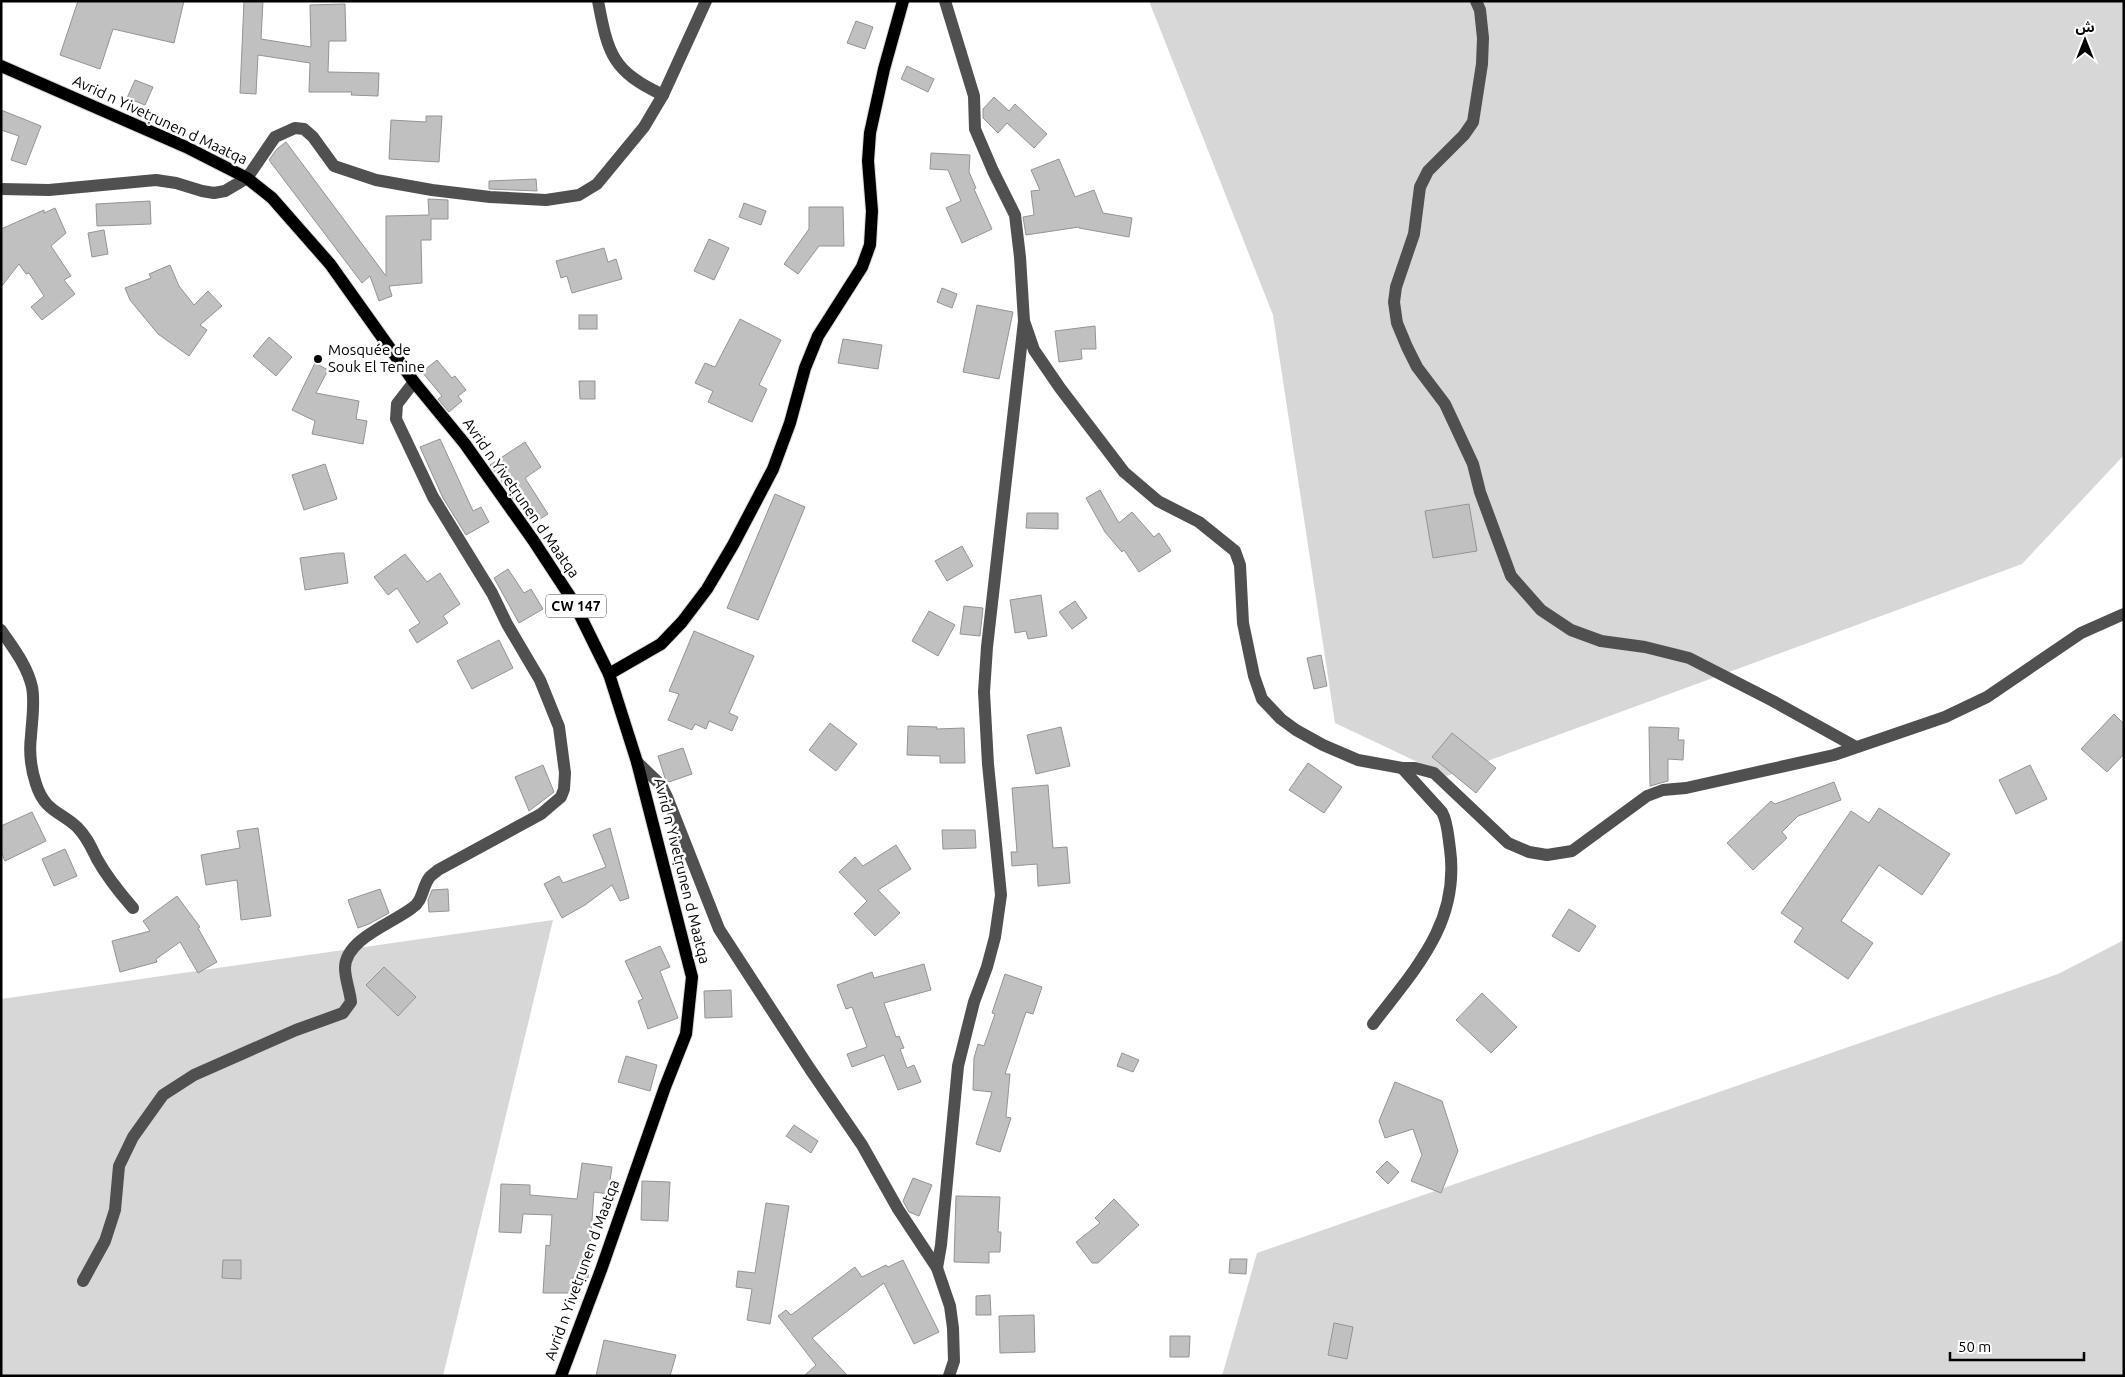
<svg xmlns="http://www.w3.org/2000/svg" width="2125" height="1377" font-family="Ubuntu,'Noto Sans Arabic',sans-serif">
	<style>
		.green { fill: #d7d7d7 }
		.building { fill: #c0c0c0; stroke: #949494 }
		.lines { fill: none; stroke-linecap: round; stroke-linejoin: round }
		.major-casing { stroke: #dbdbdb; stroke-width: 14 }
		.minor { stroke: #505050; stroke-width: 12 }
		.major { stroke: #000; stroke-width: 12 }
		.poi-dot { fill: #000; stroke: #fff; stroke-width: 2 }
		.labels { text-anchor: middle; stroke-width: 5; stroke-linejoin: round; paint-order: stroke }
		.shield { fill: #fff; stroke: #4c4c4c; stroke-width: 1 }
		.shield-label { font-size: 14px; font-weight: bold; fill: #000 }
		.street-label { font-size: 15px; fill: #000; stroke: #fff }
		.poi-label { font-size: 15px; fill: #000; stroke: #fff; text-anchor: start }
	</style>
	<rect width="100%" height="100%" fill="#fff"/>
	<g class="green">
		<polygon points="1149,1 2124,1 2124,455 2022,564 1447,776 1335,723 1273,315"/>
		<polygon points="553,920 443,1376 1,1376 1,999"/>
		<polygon points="2124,940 2124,1376 1222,1376 1257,1253 2058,974"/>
	</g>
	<g class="building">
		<polygon points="78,1 184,1 174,43 113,29 100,69 60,55"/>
		<polygon points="244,1 263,1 261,39 311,47 310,5 345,4 346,41 329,41 328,72 379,73 378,96 351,95 352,92 309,92 310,63 258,55 256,94 240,93"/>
		<polygon points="856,21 873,27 865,49 847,43"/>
		<polygon points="907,66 934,79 928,92 901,79"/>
		<polygon points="135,80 153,87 145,105 127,98"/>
		<polygon points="994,97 1009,111 1015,104 1047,134 1034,148 1007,123 998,133 983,118 983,109"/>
		<polygon points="1,110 41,126 26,165 11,160 19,136 1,130"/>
		<polygon points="426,116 442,116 439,162 389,159 391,120 426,122"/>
		<polygon points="286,142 386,276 386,216 429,215 428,199 448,200 448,219 431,219 431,240 421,240 422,283 389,286 392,296 379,301 370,276 362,283 269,160 277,149"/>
		<polygon points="931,153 970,155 969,172 976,188 974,189 992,229 962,243 946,208 961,201 948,170 930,169"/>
		<polygon points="1059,159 1075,197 1094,190 1103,213 1132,218 1129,237 1079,228 1079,227 1026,235 1023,217 1034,215 1031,191 1040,190 1031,170"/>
		<polygon points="536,179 537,191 489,189 489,181"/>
		<polygon points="150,201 151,224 97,226 96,204"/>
		<polygon points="744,203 766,211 761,225 739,217"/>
		<polygon points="809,207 843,207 844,246 819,246 798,274 784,264 809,229"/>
		<polygon points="55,208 66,233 51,246 71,276 64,280 75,294 42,320 31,307 44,296 29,273 26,274 19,264 1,287 1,229 44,210 44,213"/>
		<polygon points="104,230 108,254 92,257 88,233"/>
		<polygon points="709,239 729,248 714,280 694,271"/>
		<polygon points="604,248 608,262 616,259 622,279 572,293 567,276 561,278 556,261"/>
		<polygon points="170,265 179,286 194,305 208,291 222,306 200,325 207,330 189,356 158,334 130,300 125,288 151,278 149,274"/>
		<polygon points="942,288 957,294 952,308 937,302"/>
		<polygon points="977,305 1013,312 999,379 963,372"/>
		<rect x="579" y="315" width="18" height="14"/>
		<polygon points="740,319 781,340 759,385 767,389 752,422 708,402 713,391 695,383 705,363 715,367"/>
		<polygon points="1095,326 1096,349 1081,349 1082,359 1059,362 1055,331"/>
		<polygon points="269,337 292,357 276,376 253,356"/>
		<polygon points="843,339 882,345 878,369 838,363"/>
		<polygon points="437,360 452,378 455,376 466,390 458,396 462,401 449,412 438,399 442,396 422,372"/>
		<polygon points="315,363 328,370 316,393 359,401 356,419 367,421 363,444 312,434 315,421 292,410"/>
		<polygon points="579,381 595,381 595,399 580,399"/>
		<polygon points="440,439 473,511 481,507 489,522 466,535 443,498 420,447"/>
		<polygon points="525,442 541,467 525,478 548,514 532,524 511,496 509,488 507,489 490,465"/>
		<polygon points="325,464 337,499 304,510 292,475"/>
		<polygon points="1100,490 1119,523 1132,512 1154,537 1159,533 1171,551 1139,572 1124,550 1122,552 1105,532 1086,498"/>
		<polygon points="775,494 805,507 758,620 727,608"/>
		<polygon points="1469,504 1477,551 1433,558 1425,511"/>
		<polygon points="1027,513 1058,513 1058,529 1026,528"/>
		<polygon points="962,546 973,566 947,581 935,561"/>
		<polygon points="337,553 344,553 348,583 305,590 300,558"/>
		<polygon points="405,554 427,582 440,573 460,604 443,616 448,623 417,643 409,630 420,623 397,588 388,595 374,577"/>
		<polygon points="508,569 524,593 531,589 543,609 519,623 494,578"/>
		<polygon points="1041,595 1047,636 1028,639 1026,631 1015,633 1010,600"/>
		<polygon points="1075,601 1087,618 1072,629 1059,612"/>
		<polygon points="964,606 983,608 980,636 960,634"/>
		<polygon points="929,611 955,625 938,656 912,641"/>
		<polygon points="694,631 754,656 729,713 738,717 732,731 709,721 706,729 695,724 692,730 668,720 679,694 669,691"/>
		<polygon points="499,640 513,668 472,689 457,661"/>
		<polygon points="1321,655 1327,686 1314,689 1307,658"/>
		<polygon points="2114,714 2124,724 2124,754 2107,772 2081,749"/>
		<polygon points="830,723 857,744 836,771 809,750"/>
		<polygon points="908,726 937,727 936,729 964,728 965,763 940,763 940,756 907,755"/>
		<polygon points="1061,727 1070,766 1036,774 1027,735"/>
		<polygon points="1649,727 1679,728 1678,740 1684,740 1683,760 1668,759 1668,781 1650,786"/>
		<polygon points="1452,733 1496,768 1476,793 1432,757"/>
		<polygon points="683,748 692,774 669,782 665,778 658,756"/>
		<polygon points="1308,763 1342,787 1324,813 1289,790"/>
		<polygon points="543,765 554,792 529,811 515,777"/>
		<polygon points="2030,765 2047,799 2016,814 1999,780"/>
		<polygon points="1834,782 1841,800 1798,816 1782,832 1787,838 1753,870 1727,843 1771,801 1775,804"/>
		<polygon points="1048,785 1053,848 1067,847 1070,883 1038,886 1037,864 1012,866 1011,852 1017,852 1012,788"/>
		<polygon points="1879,808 1950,854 1922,895 1879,865 1841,921 1873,943 1848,979 1794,942 1803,928 1781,913 1851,811 1869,823"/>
		<polygon points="32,812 46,841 5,861 1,852 1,826"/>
		<polygon points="258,828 271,916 241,920 237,880 206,885 201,855 240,848 237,831"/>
		<polygon points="610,828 629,898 620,901 612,885 585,905 562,918 544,884 559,876 563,883 606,867 593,835"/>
		<polygon points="942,830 975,830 976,848 943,849"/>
		<polygon points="896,845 911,869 878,890 900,913 875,936 854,914 867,901 839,872 855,857 863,866"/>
		<polygon points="65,849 77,876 54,886 42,859"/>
		<polygon points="380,889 389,913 369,924 358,928 348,900"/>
		<polygon points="448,889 449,911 429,912 428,900 432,890"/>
		<polygon points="177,896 200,927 198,928 217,962 198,973 180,942 156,959 157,962 120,972 112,941 150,931 143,921"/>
		<polygon points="1569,909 1596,926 1579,952 1552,936"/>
		<polygon points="660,946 670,967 660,971 678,1018 648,1029 638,1001 643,999 625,961"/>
		<polygon points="924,964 931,990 884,1003 896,1037 899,1036 904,1048 900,1049 907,1068 914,1065 921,1082 898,1090 884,1055 852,1067 847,1054 867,1047 852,1007 846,1009 837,985 872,972 874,978"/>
		<polygon points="384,967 416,997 398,1016 366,985"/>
		<polygon points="1005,974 1042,987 1033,1014 1026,1012 1005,1074 1010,1074 1006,1117 1011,1118 1000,1152 976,1144 992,1092 973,1090 974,1058 978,1044 984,1046 995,1014 992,1013"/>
		<polygon points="731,990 732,1017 705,1018 704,991"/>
		<polygon points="1482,993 1517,1027 1491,1053 1456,1020"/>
		<polygon points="1122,1053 1139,1060 1133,1072 1117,1066"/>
		<polygon points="626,1056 657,1065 650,1091 618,1082"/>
		<polygon points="1395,1082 1442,1101 1458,1151 1441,1193 1411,1181 1422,1155 1413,1129 1385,1138 1379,1121"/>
		<polygon points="794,1125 818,1141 811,1153 786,1136"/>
		<polygon points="1387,1161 1399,1172 1388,1184 1376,1172"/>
		<polygon points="582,1163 612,1167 608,1194 594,1192 588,1278 573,1277 574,1293 543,1293 546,1245 550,1246 552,1215 523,1214 521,1233 499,1232 501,1184 530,1185 530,1195 577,1199"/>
		<polygon points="913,1178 932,1185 919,1216 909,1212 903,1201"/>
		<polygon points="642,1181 670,1182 668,1221 641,1220"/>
		<polygon points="956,1196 1000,1197 998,1232 1001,1232 1000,1252 989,1252 989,1263 954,1262"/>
		<polygon points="1114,1199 1139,1225 1098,1263 1092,1263 1076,1242 1100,1223 1095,1218"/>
		<polygon points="766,1203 789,1206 770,1324 747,1320 752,1289 736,1287 738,1271 755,1273"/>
		<polygon points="1230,1259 1247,1259 1246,1274 1229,1273"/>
		<polygon points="223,1260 241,1260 241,1279 222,1278"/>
		<polygon points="903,1260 939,1332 914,1344 884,1283 812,1338 848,1376 804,1376 816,1365 778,1316 786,1310 791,1315 855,1267 862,1277 886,1265 888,1267"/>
		<polygon points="990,1295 991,1315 976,1315 976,1296"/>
		<polygon points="1034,1315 1035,1352 1000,1353 999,1316"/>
		<polygon points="1334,1323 1353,1327 1347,1359 1328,1355"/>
		<polygon points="1170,1336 1190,1336 1189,1357 1170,1357"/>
		<polygon points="604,1340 676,1355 670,1376 596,1376"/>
	</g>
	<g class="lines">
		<defs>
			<g id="major">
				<polyline points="1,66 186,147 247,178 272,198 330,264 414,382 465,444 533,540 573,601 609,674 637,762 692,977 686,1034 665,1087 601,1270 561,1376"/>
				<polyline points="609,674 661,644 682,622 707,589 733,545 773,469 790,423 805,368 818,336 862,267 870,245 872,211 868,161 870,133 884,69 903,1"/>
			</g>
		</defs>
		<use href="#major" class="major-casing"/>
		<g class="minor">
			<path d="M598,1C608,54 612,71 663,95"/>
			<polyline points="1476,1 1480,10 1483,38 1482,64 1473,122 1464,135 1428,171 1420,187 1414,234 1396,287 1394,302 1397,323 1407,347 1417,367 1445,404 1473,464 1480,492 1511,576 1541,610 1571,630 1601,641 1645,647 1689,658 1773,701 1856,747"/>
			<polyline points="1,189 49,190 156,180 176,183 202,191 214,193 225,191 247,178 275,137 295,128 304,129 313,137 334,166 376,180 432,190 490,197 546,200 579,195 597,184 644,127 663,95 706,1"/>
			<polyline points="1024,321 1034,350 1060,388 1124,472 1158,501 1199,522 1235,551 1240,565 1243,623 1254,676 1262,699 1281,719 1296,730 1323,745 1358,760 1402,768 1415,768 1434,773 1508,843 1529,852 1547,855 1572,851 1647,796 1663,790 1686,788 1834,755 1945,717 1987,697 2081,633 2124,614"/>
			<path d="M1,630C13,648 27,665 32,687C35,702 32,720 31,736C29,752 31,769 36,784C45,812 60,811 77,827C87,837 91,847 97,859C107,877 119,892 133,908"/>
			<polyline points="637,762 661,785 667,797 719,929 810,1069 862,1145 898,1209 937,1268 950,1306 953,1328 954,1361 949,1376"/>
			<path d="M1373,1024C1415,969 1460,923 1450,849C1448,836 1448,823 1442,812L1402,768"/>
			<polyline points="937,1268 941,1245 958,1066 974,1002 987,967 995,937 1001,895 988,764 984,692 987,647 1024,321 1020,257 1015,215 993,171 975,129 974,96 945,1"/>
			<path d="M83,1281L105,1241L115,1210L119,1166L133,1137L163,1095L194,1075L296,1030L343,1013L351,1002C350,991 345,979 345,968C345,939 393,923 412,908C423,901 422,888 429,878C431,875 435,873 438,870L541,814L561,797L564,789L565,773L559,727L540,680L507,624L492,593L433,497L396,419L397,404L414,382"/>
		</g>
		<use href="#major" class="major"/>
	</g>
	<circle class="poi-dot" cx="318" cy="359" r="5"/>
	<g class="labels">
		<rect class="shield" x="546" y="594.5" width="60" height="23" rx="4"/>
		<g class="shield-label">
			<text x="576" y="611">CW 147</text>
		</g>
		<g class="street-label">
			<text transform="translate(160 120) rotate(25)" y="5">Avrid n Yivetṛunen d Maatqa</text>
			<text transform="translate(521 498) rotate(55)" y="5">Avrid n Yivetṛunen d Maatqa</text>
			<text transform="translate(682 871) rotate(76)" y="5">Avrid n Yivetṛunen d Maatqa</text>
			<text transform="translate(582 1270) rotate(-70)" y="5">Avrid n Yivetṛunen d Maatqa</text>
		</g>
		<g class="poi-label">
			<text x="328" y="355">Mosquée de<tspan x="328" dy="17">Souk El Tenine</tspan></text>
		</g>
	</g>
	<rect width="2125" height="1377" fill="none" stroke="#000000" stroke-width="5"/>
	<g transform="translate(2085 40)" stroke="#ffffff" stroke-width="4" paint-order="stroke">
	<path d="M0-4L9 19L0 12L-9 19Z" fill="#000000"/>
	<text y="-8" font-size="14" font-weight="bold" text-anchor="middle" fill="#000000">ش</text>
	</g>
	<path d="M1950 1352v8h134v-8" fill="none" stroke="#000000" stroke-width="2.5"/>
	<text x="1958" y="1352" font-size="15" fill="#000000" stroke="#ffffff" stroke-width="4" paint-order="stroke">50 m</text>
</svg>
